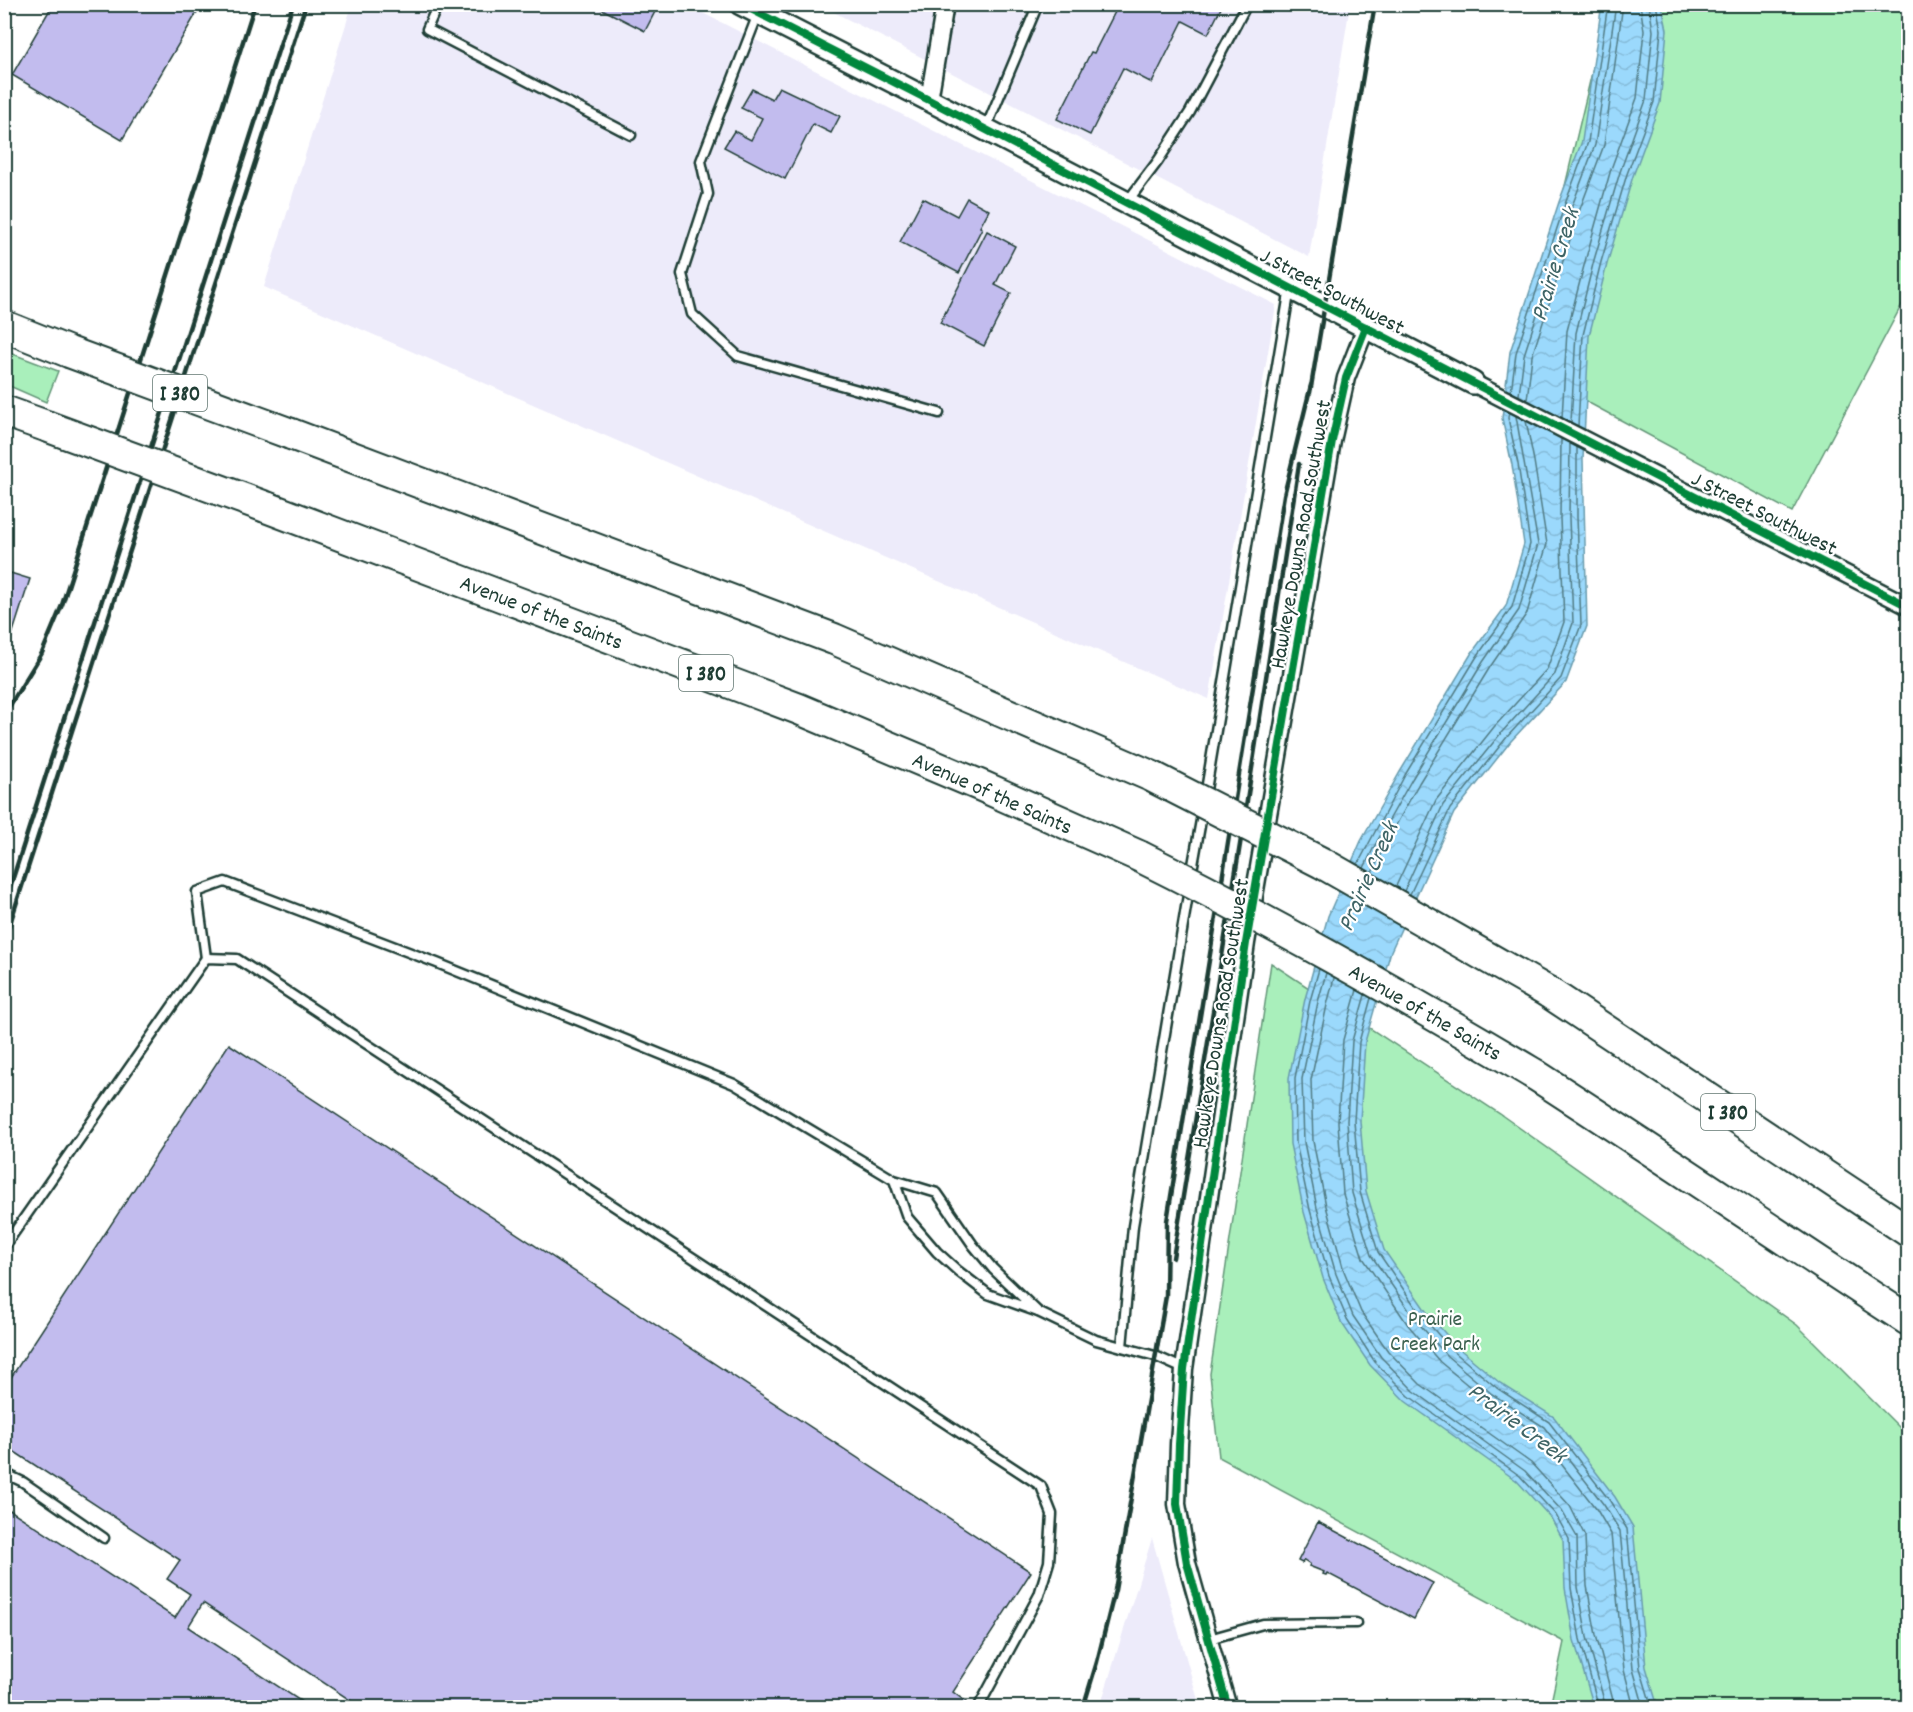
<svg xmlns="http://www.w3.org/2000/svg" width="1913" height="1712" font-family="Dekko,sans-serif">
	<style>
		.built { fill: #edebfa }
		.green { fill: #a9efbb; stroke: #649678; stroke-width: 1.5 }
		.water { fill: url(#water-waves); stroke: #699bac; stroke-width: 1.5 }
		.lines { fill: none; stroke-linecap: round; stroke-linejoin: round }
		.shore { stroke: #517b84; stroke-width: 1.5 }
		.building { fill: #c2bcee; stroke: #1f3d34; stroke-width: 1.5 }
		.service-casing { stroke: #1f3d34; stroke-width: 13 }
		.minor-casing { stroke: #1f3d34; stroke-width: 21 }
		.tertiary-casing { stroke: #1f3d34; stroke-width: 26 }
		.motorway-casing { stroke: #1f3d34; stroke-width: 34 }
		.service { stroke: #fff; stroke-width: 8 }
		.minor { stroke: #fff; stroke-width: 16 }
		.tertiary { stroke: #fff; stroke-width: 21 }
		.motorway { stroke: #fff; stroke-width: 30 }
		.rail { stroke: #1f3d34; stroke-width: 4.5 }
		.motorway-bridge-casing { stroke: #1f3d34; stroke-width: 34; stroke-linecap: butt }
		.motorway-bridge { stroke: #fff; stroke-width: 30 }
		.cycleway-casing { stroke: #fff; stroke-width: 11 }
		.cycleway { stroke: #00873e; stroke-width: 8 }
		.labels { text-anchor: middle; stroke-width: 4.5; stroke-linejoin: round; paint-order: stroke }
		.shield { fill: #fff; stroke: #627771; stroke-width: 1.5 }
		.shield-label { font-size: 21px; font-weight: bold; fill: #1f3d34 }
		.street-label { font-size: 22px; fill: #1f3d34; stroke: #fff }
		.park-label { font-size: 22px; fill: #3b614f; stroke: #fff }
		.water-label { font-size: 24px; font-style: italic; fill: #3e6466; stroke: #fff }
	</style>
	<defs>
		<pattern id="water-waves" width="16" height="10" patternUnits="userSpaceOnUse" patternTransform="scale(1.5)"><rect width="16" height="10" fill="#9bd9fc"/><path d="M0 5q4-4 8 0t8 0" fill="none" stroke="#85bbd9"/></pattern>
	</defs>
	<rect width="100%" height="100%" fill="#fff"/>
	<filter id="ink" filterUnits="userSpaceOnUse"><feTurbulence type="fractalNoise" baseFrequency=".0167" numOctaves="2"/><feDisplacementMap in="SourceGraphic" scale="12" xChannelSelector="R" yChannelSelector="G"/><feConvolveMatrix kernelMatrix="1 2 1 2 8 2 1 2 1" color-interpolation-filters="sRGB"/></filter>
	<g filter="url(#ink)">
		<g class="built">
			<polygon points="352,5 687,5 1276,305 1209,699 264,287"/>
			<polygon points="820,5 1350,5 1309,257"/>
			<polygon points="1152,1538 1200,1707 1100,1707"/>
		</g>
		<g class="green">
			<polygon points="1608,5 1908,5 1908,293 1792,512 1522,367"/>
			<polygon points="5,351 58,371 46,402 5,384"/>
			<polygon points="1271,963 1500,1114 1797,1325 1908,1436 1908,1707 1550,1707 1564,1642 1219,1457 1210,1374"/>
		</g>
		<polygon class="water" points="1600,5 1662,5 1667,30 1660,103 1633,176 1607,264 1589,336 1583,459 1587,626 1566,682 1511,741 1454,813 1391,951 1365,1042 1360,1121 1366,1191 1384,1250 1426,1311 1456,1346 1500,1383 1554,1417 1615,1497 1633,1527 1646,1667 1658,1707 1594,1707 1574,1640 1565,1588 1563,1540 1551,1518 1517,1481 1405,1401 1370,1365 1341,1322 1323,1278 1304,1212 1290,1144 1289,1078 1305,999 1328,916 1361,841 1400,772 1471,654 1506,606 1524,544 1512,465 1502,418 1510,352 1559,202 1582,141 1601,10"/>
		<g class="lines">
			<g class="shore">
				<polyline points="1511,392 1516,353 1565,204 1588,142 1607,10 1606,4"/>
				<polyline points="1519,395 1524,355 1572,206 1595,145 1615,11 1614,4"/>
				<polyline points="1527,400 1532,356 1580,209 1604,145 1623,4"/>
				<polyline points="1562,418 1567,331 1586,258 1611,169 1637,98 1644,31 1640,4"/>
				<polyline points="1571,422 1576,333 1594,260 1620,172 1646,100 1653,31 1649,4"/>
				<polyline points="1578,426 1583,335 1601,262 1627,174 1654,102 1661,30 1656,4"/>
				<polyline points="1358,864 1405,775 1476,658 1512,607 1530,544 1518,464 1508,418 1509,412"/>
				<polyline points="1364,868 1374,847 1412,779 1483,662 1519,610 1538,544 1516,416"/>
				<polyline points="1372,873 1382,851 1419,783 1490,667 1527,613 1547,544 1534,461 1526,421"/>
				<polyline points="1396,886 1436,800 1494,727 1547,669 1564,622 1560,518 1561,439"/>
				<polyline points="1404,891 1443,805 1501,733 1555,674 1573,623 1569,518 1570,444"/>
				<polyline points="1410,894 1450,809 1507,737 1561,678 1581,625 1577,517 1577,447"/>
				<polyline points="1319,969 1310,1001 1295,1078 1296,1143 1310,1210 1329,1276 1347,1319 1375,1362 1409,1396 1520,1476 1556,1515 1569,1539 1571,1588 1580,1639 1599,1708"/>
				<polyline points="1326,973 1318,1002 1302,1079 1304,1142 1317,1208 1336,1274 1353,1316 1381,1357 1414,1391 1525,1471 1562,1511 1577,1537 1578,1587 1587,1637 1606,1708"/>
				<polyline points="1334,978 1327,1005 1311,1080 1313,1141 1326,1206 1344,1271 1361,1312 1388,1351 1420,1384 1531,1463 1570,1506 1585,1536 1587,1586 1596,1635 1615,1708"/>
				<polyline points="1357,990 1343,1040 1338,1122 1343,1194 1363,1258 1408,1325 1440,1362 1487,1401 1538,1434 1597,1510 1611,1534 1624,1670 1634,1708"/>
				<polyline points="1365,995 1352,1041 1347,1121 1352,1193 1371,1255 1415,1319 1447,1356 1492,1394 1544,1427 1604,1505 1620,1531 1633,1669 1644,1708"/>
				<polyline points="1371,998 1359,1042 1354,1121 1360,1192 1378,1252 1421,1315 1452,1350 1497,1388 1549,1422 1610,1501 1627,1529 1640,1668 1652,1708"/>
			</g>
		</g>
		<g class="building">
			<polygon points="53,4 202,4 122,140 12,75"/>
			<polygon points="592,4 659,4 645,31"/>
			<polygon points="1119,4 1223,4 1208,34 1183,21 1152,83 1123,68 1090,135 1057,119 1091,52 1094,53"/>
			<polygon points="779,87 840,116 831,133 813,124 785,179 724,147 734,131 751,140 762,118 741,108 752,89 772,99"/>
			<polygon points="923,198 957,216 967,198 989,210 980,227 982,228 959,273 900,242"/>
			<polygon points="987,231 1015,246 995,285 1011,293 984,346 940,323"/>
			<polygon points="4,571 30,579 4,660"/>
			<polygon points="229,1044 1031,1572 953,1692 966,1702 962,1708 362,1708 203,1603 188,1627 311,1708 4,1708 4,1518 10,1510 175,1618 190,1594 167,1579 180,1560 4,1445 4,1388"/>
			<polygon points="1318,1522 1433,1583 1414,1619 1327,1573 1326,1575 1323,1574 1324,1572 1309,1566 1310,1564 1304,1560 1302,1563 1298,1561"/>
		</g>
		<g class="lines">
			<defs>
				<g id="service">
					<polyline points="438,4 427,29 631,135"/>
					<polyline points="758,14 701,161 708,194 682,274 692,314 738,356 939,413"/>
					<polyline points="986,128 1038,4"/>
					<polyline points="1127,202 1158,161 1190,112 1247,4"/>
					<polyline points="1205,796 1290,288"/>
					<polyline points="1191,876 1203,809"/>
					<polyline points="206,958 197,892 225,882 437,963 734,1084 894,1180 937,1193 973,1245 993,1269 1038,1312 988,1294 958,1271 937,1252 907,1217 894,1180"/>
					<polyline points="4,1247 206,958 237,959 1041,1486 1052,1514 1049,1562 1039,1595 978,1708"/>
					<polyline points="1038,1312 1096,1340 1155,1356 1184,1369"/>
					<polyline points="1122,1347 1133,1226 1189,889"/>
					<polyline points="4,1473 23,1482 104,1538"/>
					<polyline points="1209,1639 1263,1624 1356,1623"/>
				</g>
				<g id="minor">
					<polyline points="929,100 945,4"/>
					<polyline points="1473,383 1908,606"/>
					<polyline points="1228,1708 1187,1563 1177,1504 1179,1444 1184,1369 1246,943 1332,441 1346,378 1366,327"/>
				</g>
				<polyline id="tertiary" points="741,4 929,100 1473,383"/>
				<g id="motorway">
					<polyline points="4,326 69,352"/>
					<polyline points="4,411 46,426"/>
					<polyline points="291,434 834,639 1151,776"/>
					<polyline points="266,507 799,709 984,787 1139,856"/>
					<polyline points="1548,992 1908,1231"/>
					<path d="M1534,1074C1660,1155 1783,1239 1908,1320"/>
				</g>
			</defs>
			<use href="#service" class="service-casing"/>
			<use href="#minor" class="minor-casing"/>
			<use href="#tertiary" class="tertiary-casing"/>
			<use href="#motorway" class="motorway-casing"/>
			<use href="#service" class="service"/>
			<use href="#minor" class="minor"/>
			<use href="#tertiary" class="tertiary"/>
			<use href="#motorway" class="motorway"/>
			<g class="rail">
				<polyline points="1310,393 1375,4"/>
				<polyline points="4,715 42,653 62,605 255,4"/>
				<polyline points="4,906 293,4"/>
				<polyline points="4,942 306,4"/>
				<polyline points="1173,1258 1244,820 1299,464"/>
				<polyline points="1083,1708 1097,1662 1115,1590 1166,1296 1167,1221 1284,495 1311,385"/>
			</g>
			<defs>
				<g id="motorway-bridge">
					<polyline points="69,352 291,434"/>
					<polyline points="46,426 266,507"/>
					<polyline points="1151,776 1322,863 1548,992"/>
					<path d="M1139,856C1274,923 1405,997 1534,1074"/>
				</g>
			</defs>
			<use href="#motorway-bridge" class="motorway-bridge-casing"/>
			<use href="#motorway-bridge" class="motorway-bridge"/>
			<defs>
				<g id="cycleway">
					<polyline points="741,4 929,100 1473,383 1908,606"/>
					<polyline points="1228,1708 1187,1563 1177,1504 1179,1444 1184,1369 1246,943 1332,441 1346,378 1366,327"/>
				</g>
			</defs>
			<use href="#cycleway" class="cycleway-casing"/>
			<use href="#cycleway" class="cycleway"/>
		</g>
	</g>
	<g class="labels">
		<g class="shield">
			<rect x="153" y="375" width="54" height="36" rx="4.5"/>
			<rect x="679" y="655" width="54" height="36" rx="4.5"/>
			<rect x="1701" y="1094" width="54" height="36" rx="4.5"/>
		</g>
		<g class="shield-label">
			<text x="180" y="400">I 380</text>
			<text x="706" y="680">I 380</text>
			<text x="1728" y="1119">I 380</text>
		</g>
		<g class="street-label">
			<text transform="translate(1333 290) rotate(28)" y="8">J Street Southwest</text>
			<text transform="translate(1765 512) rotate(27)" y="8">J Street Southwest</text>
			<text transform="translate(1299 534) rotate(-80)" y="8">Hawkeye Downs Road Southwest</text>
			<text transform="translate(542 611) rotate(21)" y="8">Avenue of the Saints</text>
			<text transform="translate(993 792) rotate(24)" y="8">Avenue of the Saints</text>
			<text transform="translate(1426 1011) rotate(30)" y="8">Avenue of the Saints</text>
			<text transform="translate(1219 1013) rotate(-81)" y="8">Hawkeye Downs Road Southwest</text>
		</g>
		<g class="park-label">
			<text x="1435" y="1325">Prairie<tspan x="1435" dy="25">Creek Park</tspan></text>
		</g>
		<g class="water-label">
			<text transform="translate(1554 264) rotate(-73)" y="8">Prairie Creek</text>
			<text transform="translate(1367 876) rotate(-66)" y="8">Prairie Creek</text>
			<text transform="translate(1518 1422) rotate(37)" y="8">Prairie Creek</text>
		</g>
	</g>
	<rect width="1913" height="1712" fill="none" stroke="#fff" stroke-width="24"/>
	<rect x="12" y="12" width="1889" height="1688" fill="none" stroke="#1f3d34" stroke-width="2" filter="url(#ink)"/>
</svg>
